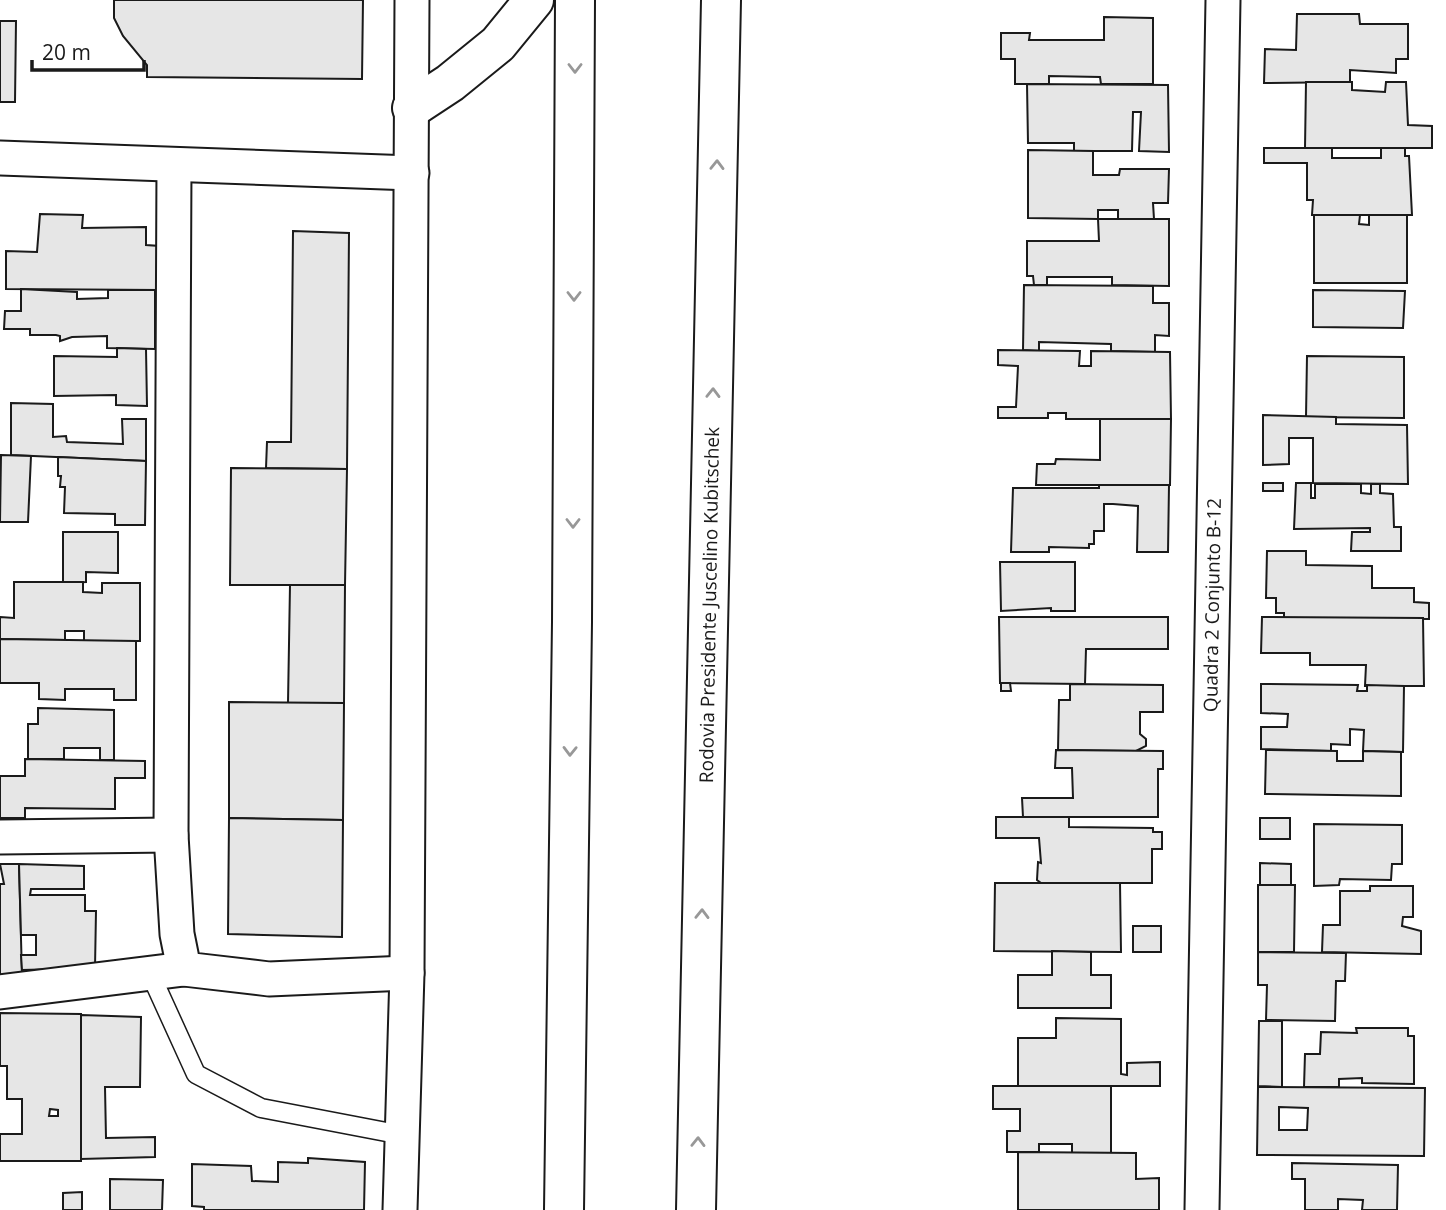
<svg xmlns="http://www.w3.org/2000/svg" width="1446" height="1210" font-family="'Open Sans',sans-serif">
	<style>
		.building { fill: #e6e6e6; stroke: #1a1a1a; stroke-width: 2; fill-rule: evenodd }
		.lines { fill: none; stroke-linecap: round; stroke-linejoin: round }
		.lane-casing { stroke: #1a1a1a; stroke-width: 21 }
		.street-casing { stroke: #1a1a1a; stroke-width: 37 }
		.highway-casing { stroke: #1a1a1a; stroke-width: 42 }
		.lane { stroke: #fff; stroke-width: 18 }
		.street { stroke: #fff; stroke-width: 33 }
		.highway { stroke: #fff; stroke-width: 38 }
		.oneway { stroke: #989898 }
		.labels { text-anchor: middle; stroke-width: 5; stroke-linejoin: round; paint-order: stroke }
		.street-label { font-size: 19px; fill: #1a1a1a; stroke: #fff }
	</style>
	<rect width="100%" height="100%" fill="#fff"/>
	<g class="building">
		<polygon points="114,0 363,0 362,79 147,77 147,65 123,36 114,18"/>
		<polygon points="1297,14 1359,14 1360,24 1408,24 1408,59 1396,59 1396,73 1350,70 1350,82 1264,83 1265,49 1296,50"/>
		<polygon points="1104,17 1153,18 1153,84 1101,84 1100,77 1049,76 1049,84 1015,84 1015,59 1001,59 1001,33 1030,33 1029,40 1104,40"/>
		<polygon points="0,21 16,21 15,102 0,102"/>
		<polygon points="1306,82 1352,82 1352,90 1385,92 1386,82 1406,82 1408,125 1432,126 1432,148 1305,148"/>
		<polygon points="1027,84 1168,85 1169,152 1139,151 1141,112 1133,112 1132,151 1074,151 1074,143 1028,143"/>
		<polygon points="1264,148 1332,148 1332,158 1381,158 1381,148 1405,148 1405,156 1409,156 1412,215 1312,215 1313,200 1307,200 1307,163 1264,163"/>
		<polygon points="1028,150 1093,151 1093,175 1119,175 1120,169 1169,169 1168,203 1153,203 1154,219 1118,219 1118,210 1098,210 1098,219 1028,218"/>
		<polygon points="40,214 83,215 82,228 146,227 146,245 160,246 159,290 6,289 6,251 37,252"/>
		<polygon points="1314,215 1360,215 1359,224 1369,225 1369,215 1407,215 1407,283 1314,283"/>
		<polygon points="1098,219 1169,219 1169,286 1112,285 1112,277 1047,277 1047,285 1034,285 1033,276 1027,276 1027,241 1099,241"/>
		<polygon points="293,231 349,233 347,469 266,468 267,442 291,442"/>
		<polygon points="1024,285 1153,286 1153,303 1169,303 1169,336 1155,335 1155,352 1111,351 1111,344 1039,342 1039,351 1023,350"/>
		<polygon points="21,289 77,292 77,299 108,298 108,290 155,290 155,349 107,348 107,336 72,337 60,341 60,336 56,335 30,335 30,329 4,329 5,311 21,311"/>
		<polygon points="1313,290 1405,291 1403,328 1313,327"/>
		<polygon points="117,348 146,349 147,406 116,405 116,395 54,396 54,356 117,357"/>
		<polygon points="998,350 1080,351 1079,366 1091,366 1091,351 1170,352 1171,419 1066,419 1066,413 1048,413 1048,418 998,418 998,407 1016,407 1018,366 998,365"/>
		<polygon points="1307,356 1404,357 1404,418 1306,417"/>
		<polygon points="11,403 53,404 53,437 66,436 67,442 123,444 122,419 146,419 146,461 11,455"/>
		<polygon points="1263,415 1336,417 1336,424 1407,425 1408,484 1313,483 1313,438 1289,438 1289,464 1263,465"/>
		<polygon points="1100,419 1171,419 1170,485 1036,485 1037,464 1055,464 1056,459 1100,460"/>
		<polygon points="1,455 31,456 28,522 0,522"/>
		<polygon points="58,457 146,461 145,525 115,525 115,514 64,513 65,487 60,487 61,476 58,476"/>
		<polygon points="231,468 347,469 345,585 230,585"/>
		<rect x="1263" y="483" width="20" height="8"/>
		<polygon points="1296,483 1311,483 1311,498 1315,498 1315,484 1361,484 1361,493 1371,494 1371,484 1380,484 1380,493 1393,494 1394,527 1401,527 1401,551 1351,551 1352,532 1370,532 1370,528 1294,529"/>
		<polygon points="1099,485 1169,485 1168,552 1137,552 1138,506 1113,504 1104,504 1104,531 1094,531 1094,544 1089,544 1089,548 1049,547 1049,552 1011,552 1013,488 1099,488"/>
		<polygon points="63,532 118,532 118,573 86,572 86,582 63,583"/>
		<polygon points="1267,551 1306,551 1306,565 1372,566 1372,588 1414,588 1414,602 1429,603 1429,619 1284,618 1284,613 1276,613 1276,598 1266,598"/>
		<polygon points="1000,562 1075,562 1075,611 1051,611 1051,608 1001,611"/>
		<polygon points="14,582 83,582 83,592 102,593 102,583 140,583 140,641 84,641 84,631 65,631 65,640 0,639 0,617 14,618"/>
		<polygon points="290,585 345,585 344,703 288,703"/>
		<polygon points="999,617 1168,617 1168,649 1086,649 1085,684 1000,683"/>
		<polygon points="1262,617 1423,618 1424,686 1365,686 1366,665 1310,665 1310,653 1261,653"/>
		<polygon points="0,639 136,641 136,700 114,700 114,689 65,689 65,700 39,699 39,683 0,683"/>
		<polygon points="1001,683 1010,683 1011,691 1001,691"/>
		<polygon points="1070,684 1163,685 1163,712 1140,712 1140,734 1146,739 1146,746 1136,751 1058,750 1059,700 1070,700"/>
		<polygon points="1261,684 1358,685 1357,691 1367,691 1367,685 1404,686 1403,752 1363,751 1364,730 1350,729 1350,745 1331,744 1331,751 1261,749 1261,727 1287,727 1288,714 1261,713"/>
		<polygon points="229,702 344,703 343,820 229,818"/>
		<polygon points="38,708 114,710 114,760 100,760 100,748 64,748 64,759 28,759 28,724 38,724"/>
		<polygon points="1056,750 1163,751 1163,769 1158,769 1158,817 1023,817 1022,798 1073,798 1072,768 1055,768"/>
		<polygon points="1266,750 1337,751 1337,761 1363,761 1363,751 1401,752 1401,796 1265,794"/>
		<polygon points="25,759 145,761 145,778 115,778 115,809 25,808 25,818 0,818 0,776 25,776"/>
		<polygon points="996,817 1069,817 1069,827 1153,828 1153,832 1162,832 1162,849 1152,849 1152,883 1041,883 1037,880 1038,862 1041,863 1039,838 996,838"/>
		<polygon points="229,818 343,820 342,937 228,934"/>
		<rect x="1260" y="818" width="30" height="21"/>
		<polygon points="1314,824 1402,825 1402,864 1392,864 1391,880 1340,879 1339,885 1314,886"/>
		<polygon points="1260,863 1291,864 1291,885 1260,885"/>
		<polygon points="0,864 19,864 22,976 0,976 0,884 4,884"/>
		<polygon points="19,864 84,866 84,889 31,889 30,895 85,895 85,911 96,911 95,968 22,970 21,955 36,955 36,935 21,935"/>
		<polygon points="995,883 1120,883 1121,952 994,951"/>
		<polygon points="1258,885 1295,885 1294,952 1258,952"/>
		<polygon points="1370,886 1413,886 1413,917 1403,917 1402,926 1421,931 1421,954 1322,952 1323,925 1340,925 1340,891 1370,891"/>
		<rect x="1133" y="926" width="28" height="26"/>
		<polygon points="1052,951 1091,952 1091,975 1111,975 1111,1008 1018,1008 1018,975 1052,975"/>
		<polygon points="1258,952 1346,953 1345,981 1336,981 1335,1021 1266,1020 1267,985 1258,985"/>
		<path d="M0,1013L81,1014V1161H0V1134H22V1099H7V1066H0ZM50,1109L58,1110V1116H49Z"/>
		<polygon points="81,1015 141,1017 140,1087 105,1087 106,1138 155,1137 155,1157 81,1159"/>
		<polygon points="1056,1018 1121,1019 1121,1074 1127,1075 1127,1063 1160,1062 1160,1086 1018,1086 1018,1038 1056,1038"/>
		<polygon points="1259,1021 1282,1021 1282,1087 1258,1086"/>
		<polygon points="1356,1028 1408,1028 1408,1036 1414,1036 1414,1084 1362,1083 1362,1078 1339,1079 1339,1087 1304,1087 1305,1054 1320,1054 1321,1032 1357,1033"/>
		<polygon points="993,1086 1111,1086 1111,1153 1072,1153 1072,1144 1039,1144 1039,1152 1007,1152 1007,1131 1020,1131 1020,1109 993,1109"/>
		<path d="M1258,1087L1425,1088L1424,1156L1257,1155ZM1279,1107L1308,1108L1307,1130H1279Z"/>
		<polygon points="1018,1152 1136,1153 1136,1179 1159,1178 1159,1210 1018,1210"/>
		<polygon points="308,1158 365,1162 364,1210 204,1210 204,1207 192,1206 192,1164 251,1166 252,1181 278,1182 278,1162 308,1163"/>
		<polygon points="1292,1163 1398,1165 1397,1210 1362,1210 1363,1200 1338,1199 1338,1210 1305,1210 1305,1179 1292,1179"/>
		<polygon points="110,1179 163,1180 162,1210 110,1210"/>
		<polygon points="82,1192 82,1210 63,1210 63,1193"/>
	</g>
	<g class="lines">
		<defs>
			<polyline id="lane" points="150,973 196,1074 261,1108 402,1135"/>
			<g id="street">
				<polyline points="0,158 412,173"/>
				<polyline points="174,166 171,835 177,934 184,969 269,979 407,973"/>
				<polyline points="0,837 171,835"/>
				<polyline points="0,992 184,969"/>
				<polyline points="400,1210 407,973 412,0"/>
				<polyline points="1202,1210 1223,0"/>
			</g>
			<g id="highway">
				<polyline points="412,108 450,83 498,44 534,0"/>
				<polyline points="564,1210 572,622 575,0"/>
				<polyline points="696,1210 721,0"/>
			</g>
		</defs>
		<use href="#lane" class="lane-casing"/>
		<use href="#street" class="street-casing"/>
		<use href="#highway" class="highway-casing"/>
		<use href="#lane" class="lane"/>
		<use href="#street" class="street"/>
		<use href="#highway" class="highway"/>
	</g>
	<defs><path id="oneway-chevron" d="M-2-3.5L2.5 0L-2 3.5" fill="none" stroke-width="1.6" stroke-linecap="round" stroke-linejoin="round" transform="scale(1.75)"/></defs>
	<g class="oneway">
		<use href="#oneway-chevron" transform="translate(575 68) rotate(90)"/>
		<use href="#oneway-chevron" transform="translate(717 165) rotate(-89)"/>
		<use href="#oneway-chevron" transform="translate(574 296) rotate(90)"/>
		<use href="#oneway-chevron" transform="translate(713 393) rotate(-89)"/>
		<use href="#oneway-chevron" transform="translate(573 523) rotate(90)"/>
		<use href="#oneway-chevron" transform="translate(570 751) rotate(91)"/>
		<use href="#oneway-chevron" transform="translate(702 914) rotate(-89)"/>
		<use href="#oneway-chevron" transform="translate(698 1142) rotate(-89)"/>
	</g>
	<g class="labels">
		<g class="street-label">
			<text transform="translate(709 605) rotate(-89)" y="7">Rodovia Presidente Juscelino Kubitschek</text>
			<text transform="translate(1212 605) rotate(-89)" y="7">Quadra 2 Conjunto B-12</text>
		</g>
	</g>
	<path d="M32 60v10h112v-10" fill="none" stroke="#1a1a1a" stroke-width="3.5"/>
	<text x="42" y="60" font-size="21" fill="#1a1a1a" stroke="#ffffff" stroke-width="5" paint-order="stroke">20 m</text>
</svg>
